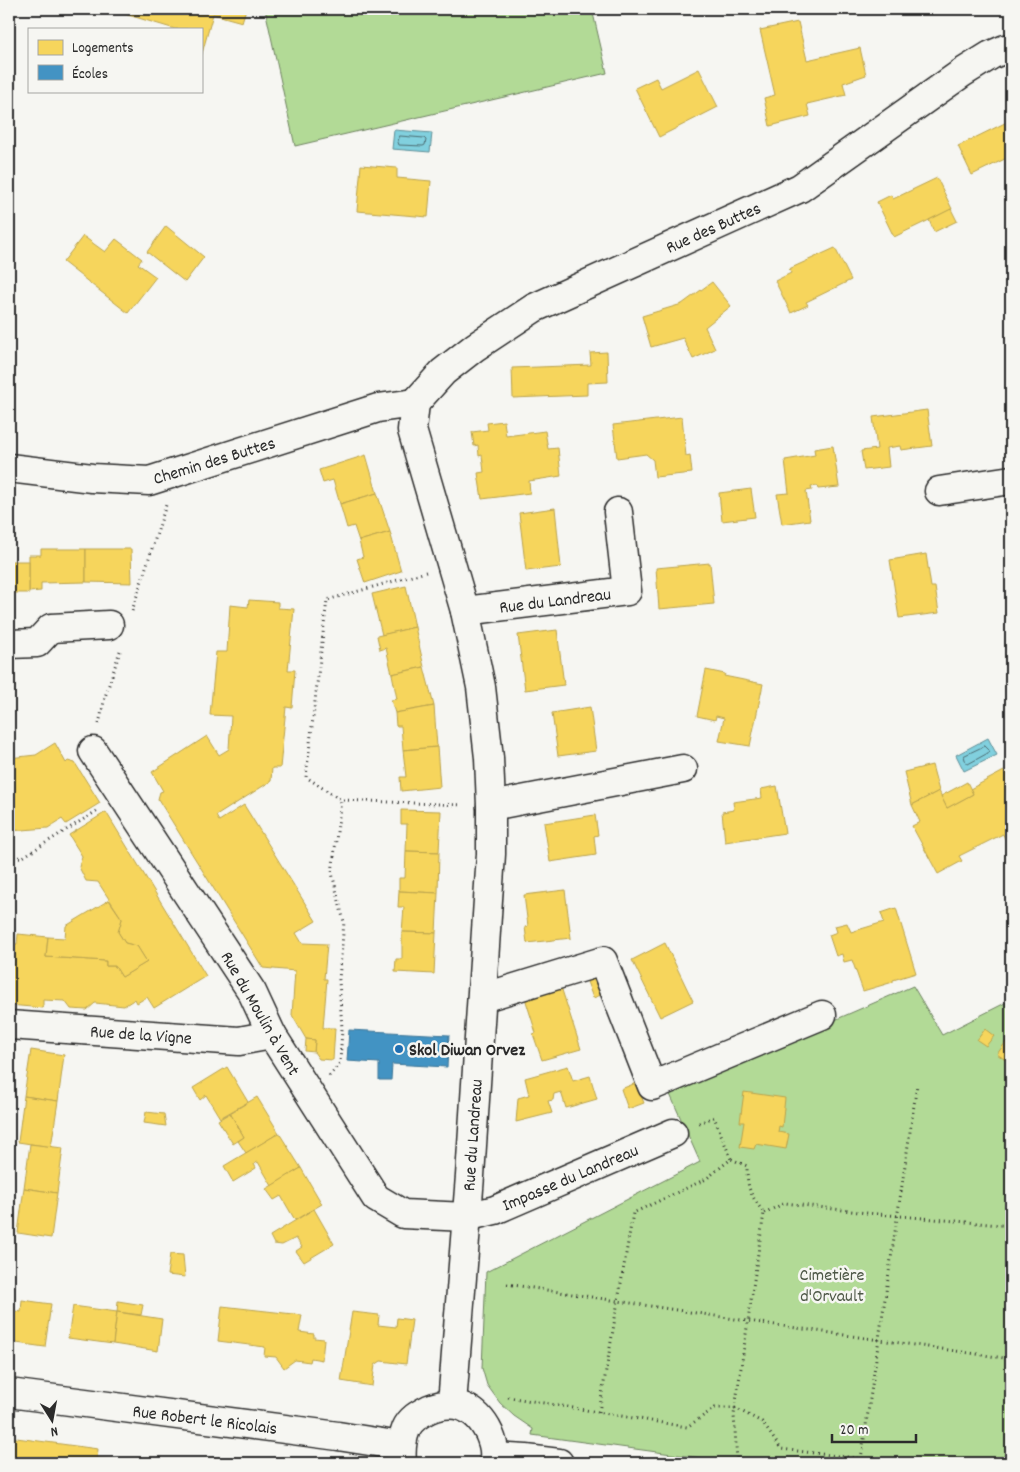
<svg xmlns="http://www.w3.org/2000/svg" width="1020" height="1472" font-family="Dekko,sans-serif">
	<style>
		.green { fill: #b2da96; stroke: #6e8260 }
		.water { fill: #81d0de; stroke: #5f8e96 }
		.homes { fill: #f6d55c; stroke: #b9a24d }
		.schools { fill: #4393c3; stroke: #3c7495 }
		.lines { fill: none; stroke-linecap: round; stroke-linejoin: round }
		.shore { stroke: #4d6d73; stroke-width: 1 }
		.street-casing { stroke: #2b2b2b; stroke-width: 31 }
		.secondary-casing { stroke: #2b2b2b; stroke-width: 31 }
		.path { stroke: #2b2b2b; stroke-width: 3; stroke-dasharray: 1 4; stroke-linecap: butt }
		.street { stroke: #f6f6f2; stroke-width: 28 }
		.secondary { stroke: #f6f6f2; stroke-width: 28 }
		.poi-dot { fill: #1f6fb2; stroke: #f6f6f2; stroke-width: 2 }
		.labels { text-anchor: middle; stroke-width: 5; stroke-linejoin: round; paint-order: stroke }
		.street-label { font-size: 18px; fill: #2b2b2b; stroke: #f6f6f2 }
		.poi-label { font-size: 18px; font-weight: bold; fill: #2b2b2b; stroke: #f6f6f2; text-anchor: start }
		.park-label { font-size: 18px; fill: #4d5746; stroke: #f6f6f2 }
	</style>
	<rect width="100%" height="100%" fill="#f6f6f2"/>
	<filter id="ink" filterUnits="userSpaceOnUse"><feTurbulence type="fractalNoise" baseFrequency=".02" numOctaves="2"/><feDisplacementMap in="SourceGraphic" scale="10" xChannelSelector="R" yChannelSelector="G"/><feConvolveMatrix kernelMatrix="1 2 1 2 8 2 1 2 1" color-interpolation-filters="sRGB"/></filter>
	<g filter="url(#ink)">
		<g class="green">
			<polygon points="265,9 592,9 607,73 295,146"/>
			<polygon points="913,986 942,1035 1011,1000 1011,1463 738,1463 532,1435 533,1429 514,1416 500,1403 487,1385 482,1368 486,1272 700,1162 669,1092"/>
		</g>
		<g class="water">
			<polygon points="394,130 432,133 430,152 392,149"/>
			<polygon points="988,738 997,755 964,771 956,755"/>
		</g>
		<g class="homes">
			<polygon points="116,9 246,9 242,22 213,14 201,57 201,29 175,29 115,11"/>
			<polygon points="798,22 807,60 860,48 866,75 843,83 846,95 807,104 810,116 770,126 764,98 775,95 760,30"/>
			<polygon points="699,69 718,107 659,137 635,88 656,78 661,88"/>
			<polygon points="1011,120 1011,156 972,175 958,146"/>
			<polygon points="361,165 397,168 397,178 431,181 428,217 357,211"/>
			<polygon points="937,178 952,209 894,237 877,202 891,195 893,199"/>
			<polygon points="951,209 957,221 934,232 929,220"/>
			<polygon points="166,226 204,257 185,282 147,252"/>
			<polygon points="83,236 105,252 116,239 142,259 138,264 156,277 128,313 63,262"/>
			<polygon points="835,248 851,280 806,302 808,305 791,313 775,281 791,273 789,269"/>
			<polygon points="712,282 731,306 705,327 715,349 693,359 683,338 651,347 642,316 682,304"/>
			<polygon points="607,352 608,382 587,383 587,395 513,398 512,368 591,365 590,353"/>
			<polygon points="927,410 932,446 901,450 900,446 887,448 889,467 864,470 861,451 877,449 873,417"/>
			<polygon points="682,417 686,456 690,455 692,473 655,477 653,460 646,454 617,458 613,425"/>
			<polygon points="504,421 506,436 545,431 548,449 558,448 561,476 529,481 530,493 482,499 478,473 484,472 482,455 479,456 478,445 474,446 472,432 488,430 487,423"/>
			<polygon points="833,446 839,487 818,489 817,486 811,487 812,490 806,491 810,520 782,524 777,494 789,493 785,460 815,455 814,449"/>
			<polygon points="366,455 377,493 340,504 333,480 323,483 319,470"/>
			<polygon points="751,489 755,517 722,521 719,493"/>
			<polygon points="377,493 390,532 359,541 354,526 347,528 340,504"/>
			<polygon points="555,508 561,567 526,571 519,513"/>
			<polygon points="390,532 401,571 365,583 357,559 363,557 359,541"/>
			<polygon points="41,549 86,549 86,582 41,583 41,591 29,592 29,555 41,555"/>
			<polygon points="86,549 131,549 132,583 86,582"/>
			<polygon points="926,554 931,587 935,587 939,613 899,618 890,560"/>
			<rect x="9" y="561" width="20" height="32"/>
			<polygon points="710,563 714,604 659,609 656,568"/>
			<polygon points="406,586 415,627 382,635 372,594"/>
			<polygon points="249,600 278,602 278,608 294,609 288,670 295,670 292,708 286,707 280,768 272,768 271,781 216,816 219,821 244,805 316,921 296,933 302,943 327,944 324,979 327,979 323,1028 335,1028 333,1060 319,1059 314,1052 315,1040 306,1039 292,1015 295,971 263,968 158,799 160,792 163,791 152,772 207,736 219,755 229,749 231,716 210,715 216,652 227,652 230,605 248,607"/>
			<polygon points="415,627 424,667 392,674 386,648 380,650 377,636"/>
			<polygon points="557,630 564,685 525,690 518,635"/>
			<polygon points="424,667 434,706 395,713 391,700 397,699 392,674"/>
			<polygon points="706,670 725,674 724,676 763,684 750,746 719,741 724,718 716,716 715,720 697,716"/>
			<polygon points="434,706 437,747 403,750 401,726 396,726 395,713"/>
			<polygon points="590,707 596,751 558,756 552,713"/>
			<polygon points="55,743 66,763 68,761 75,763 100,803 66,824 62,819 48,828 9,831 9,758 36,755"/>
			<polygon points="437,747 440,787 401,791 400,777 406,777 403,750"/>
			<polygon points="932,765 939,791 912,805 904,772"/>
			<polygon points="1004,771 1011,782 1011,836 1005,839 1003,834 959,856 962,861 938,874 912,826 920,822 912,805 939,791 947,808 973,794 970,789"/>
			<polygon points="967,782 973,794 947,808 941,796"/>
			<polygon points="777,786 785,833 725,842 722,812 734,810 733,802 762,798 761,789"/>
			<polygon points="401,810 441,811 439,852 406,851 407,824 401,824"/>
			<polygon points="106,812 206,976 154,1008 147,997 137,1003 135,999 124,1006 95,1003 87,1010 71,1009 65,1001 43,1000 43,1008 9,1005 9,944 17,944 18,934 48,937 46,957 106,961 106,966 115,966 122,977 147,962 137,946 125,943 118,932 122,919 98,882 86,881 79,867 82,856 69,835"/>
			<polygon points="595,815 598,835 594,836 596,855 550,862 544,823"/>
			<polygon points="406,851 439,852 438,893 399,891 399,878 405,878"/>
			<polygon points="565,890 571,938 527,943 525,927 528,926 524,895"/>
			<polygon points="399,891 438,893 436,933 402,932 404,907 398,907"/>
			<polygon points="109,900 122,919 118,932 125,943 137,946 147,962 122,977 115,966 106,966 106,961 46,957 48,937 65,938 66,926"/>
			<polygon points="896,908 916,973 893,980 893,982 863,991 852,960 844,962 842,954 836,956 829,935 837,932 835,926 847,923 851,932 884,922 881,913"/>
			<polygon points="402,932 436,933 434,974 395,972 396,959 402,959"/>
			<polygon points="665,943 693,1001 660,1017 632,960"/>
			<polygon points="597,976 604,994 593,998 586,979"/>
			<polygon points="561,987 581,1049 542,1060 533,1034 536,1033 525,998"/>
			<polygon points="985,1029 994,1036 986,1046 977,1040"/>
			<polygon points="1011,1035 1011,1064 997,1054"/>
			<polygon points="306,1039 315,1040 314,1052 305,1051"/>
			<polygon points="31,1050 64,1055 58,1101 24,1096"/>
			<polygon points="568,1066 573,1081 590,1076 597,1099 566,1108 561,1092 554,1094 553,1100 548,1101 552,1113 516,1122 518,1098 529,1095 525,1078"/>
			<polygon points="227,1067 248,1102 220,1118 206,1095 200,1100 193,1088"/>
			<polygon points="636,1083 644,1103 628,1109 621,1089"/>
			<polygon points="744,1092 785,1098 782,1127 779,1126 778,1132 789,1134 786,1149 756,1144 754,1149 740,1147 744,1122 740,1122"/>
			<polygon points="24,1096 58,1101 51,1147 18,1142"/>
			<polygon points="257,1097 279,1133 246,1153 238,1141 244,1137 230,1113"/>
			<polygon points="146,1112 164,1114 166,1126 144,1123"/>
			<polygon points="230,1113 244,1137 233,1144 218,1120"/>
			<polygon points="279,1133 301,1168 272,1186 258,1162 254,1164 256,1168 233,1182 224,1166"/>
			<polygon points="30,1144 63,1148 57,1193 24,1188"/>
			<polygon points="301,1168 322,1204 295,1220 281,1196 274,1200 266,1189"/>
			<polygon points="24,1188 57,1193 51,1238 18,1233"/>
			<polygon points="314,1209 334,1244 304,1262 296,1251 302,1247 296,1238 282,1245 274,1244 270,1236"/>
			<polygon points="170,1254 183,1255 185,1277 167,1275"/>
			<polygon points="22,1300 51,1304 45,1347 9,1342 9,1310 21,1312"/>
			<polygon points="118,1301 143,1305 141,1315 117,1312"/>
			<polygon points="73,1306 117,1312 113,1344 68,1338"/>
			<polygon points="222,1306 302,1315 299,1332 314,1334 314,1338 324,1339 322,1360 311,1358 310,1362 295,1360 284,1368 276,1357 264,1356 265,1347 218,1341"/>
			<polygon points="117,1312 162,1319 158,1351 113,1344"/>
			<polygon points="352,1312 379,1315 378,1325 396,1327 397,1318 412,1320 406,1364 381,1361 375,1365 372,1386 341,1381"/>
			<polygon points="9,1437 98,1449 97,1458 139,1463 9,1463"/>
		</g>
		<polygon class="schools" points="349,1030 449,1035 447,1067 392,1064 391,1080 379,1080 379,1063 347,1061"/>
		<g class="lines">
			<g class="shore">
				<polygon points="400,136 424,138 426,140 425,145 423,146 399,145 398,142"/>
				<polygon points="985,746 989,750 988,753 968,764 966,763 964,756"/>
			</g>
			<defs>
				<g id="street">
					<polyline points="415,403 412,430 465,611 481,687 489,758 491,806 491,854 470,1176 452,1404"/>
					<polyline points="415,403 443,372 475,347 534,308 800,188 962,73 991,55 1005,49 1011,48"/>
					<polyline points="9,468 92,478 149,481 378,408 415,403"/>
					<polyline points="939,491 1011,480"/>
					<polyline points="465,611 627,591 618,512"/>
					<polyline points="9,644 37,643 51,628 109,625"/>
					<polyline points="93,751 252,992 272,1035 376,1198 403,1214 466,1217 495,1210 673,1133"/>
					<polyline points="491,806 683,769"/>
					<polyline points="482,998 603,961 652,1086 822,1015"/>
					<polyline points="9,1025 239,1041 272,1035"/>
				</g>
				<g id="secondary">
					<polyline points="9,1393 338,1436 401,1446"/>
					<polyline points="495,1457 526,1459 559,1463"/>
					<path d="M402,1463C401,1451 401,1441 406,1429C410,1419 419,1414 429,1409C455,1398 477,1408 489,1433C493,1442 496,1453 493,1463"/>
				</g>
			</defs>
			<use href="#street" class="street-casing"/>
			<use href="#secondary" class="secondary-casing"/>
			<g class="path">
				<polyline points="426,572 327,600 306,777 341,800 462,805"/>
				<polyline points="132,611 166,505"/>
				<polyline points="99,724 105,697 120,651"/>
				<polyline points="9,858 23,857 100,809"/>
				<polyline points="329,1076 340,1063 342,1029 339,980 344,922 332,873 341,800"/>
				<polyline points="699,1123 714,1117 731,1159"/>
				<polyline points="764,1213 785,1203 867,1213 1011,1226"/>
				<polyline points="507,1284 748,1321 1011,1359"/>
				<polyline points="508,1397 687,1427 715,1408 735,1408 762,1422 781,1449 895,1463"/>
				<path d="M599,1412L633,1213L706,1179L731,1159L747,1166C747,1189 750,1194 764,1213L734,1415L737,1460"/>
				<polyline points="861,1459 917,1085"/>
			</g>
			<use href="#street" class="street"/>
			<use href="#secondary" class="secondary"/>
		</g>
	</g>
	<circle class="poi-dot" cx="399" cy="1049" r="5"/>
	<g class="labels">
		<g class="street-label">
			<text transform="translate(713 227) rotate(-24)" y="6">Rue des Buttes</text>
			<text transform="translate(214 460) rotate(-17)" y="6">Chemin des Buttes</text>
			<text transform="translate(555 600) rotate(-7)" y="6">Rue du Landreau</text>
			<text transform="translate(261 1013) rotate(60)" y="6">Rue du Moulin à Vent</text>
			<text transform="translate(141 1034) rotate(4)" y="6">Rue de la Vigne</text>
			<text transform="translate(472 1135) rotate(-86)" y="6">Rue du Landreau</text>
			<text transform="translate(570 1177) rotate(-23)" y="6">Impasse du Landreau</text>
			<text transform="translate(205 1419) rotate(7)" y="6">Rue Robert le Ricolais</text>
		</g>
		<g class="poi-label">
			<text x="409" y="1055">Skol Diwan Orvez</text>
		</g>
		<g class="park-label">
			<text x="832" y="1280">Cimetière<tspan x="832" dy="21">d'Orvault</tspan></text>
		</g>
	</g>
	<rect width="1020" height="1472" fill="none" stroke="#f6f6f2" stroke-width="30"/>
	<rect x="15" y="15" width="990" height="1442" fill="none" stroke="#2b2b2b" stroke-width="2" filter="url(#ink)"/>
	<rect x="28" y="28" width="175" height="65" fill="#f6f6f2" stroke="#a5a5a2"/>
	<rect x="38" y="40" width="25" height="15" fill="#f6d55c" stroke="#a5a5a2"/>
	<text x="72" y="52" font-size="15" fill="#2b2b2b">Logements</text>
	<rect x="38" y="65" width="25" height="15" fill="#4393c3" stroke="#a5a5a2"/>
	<text x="72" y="78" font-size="15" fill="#2b2b2b">Écoles</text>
	<g transform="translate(52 1420) rotate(169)" stroke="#f6f6f2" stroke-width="4" paint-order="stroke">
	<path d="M0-4L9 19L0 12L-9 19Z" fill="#2b2b2b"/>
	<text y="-8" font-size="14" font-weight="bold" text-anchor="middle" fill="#2b2b2b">N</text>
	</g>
	<path d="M832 1434v8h84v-8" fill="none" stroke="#2b2b2b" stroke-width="2.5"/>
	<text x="840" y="1434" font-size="15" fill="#2b2b2b" stroke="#f6f6f2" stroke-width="4" paint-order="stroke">20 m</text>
</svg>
